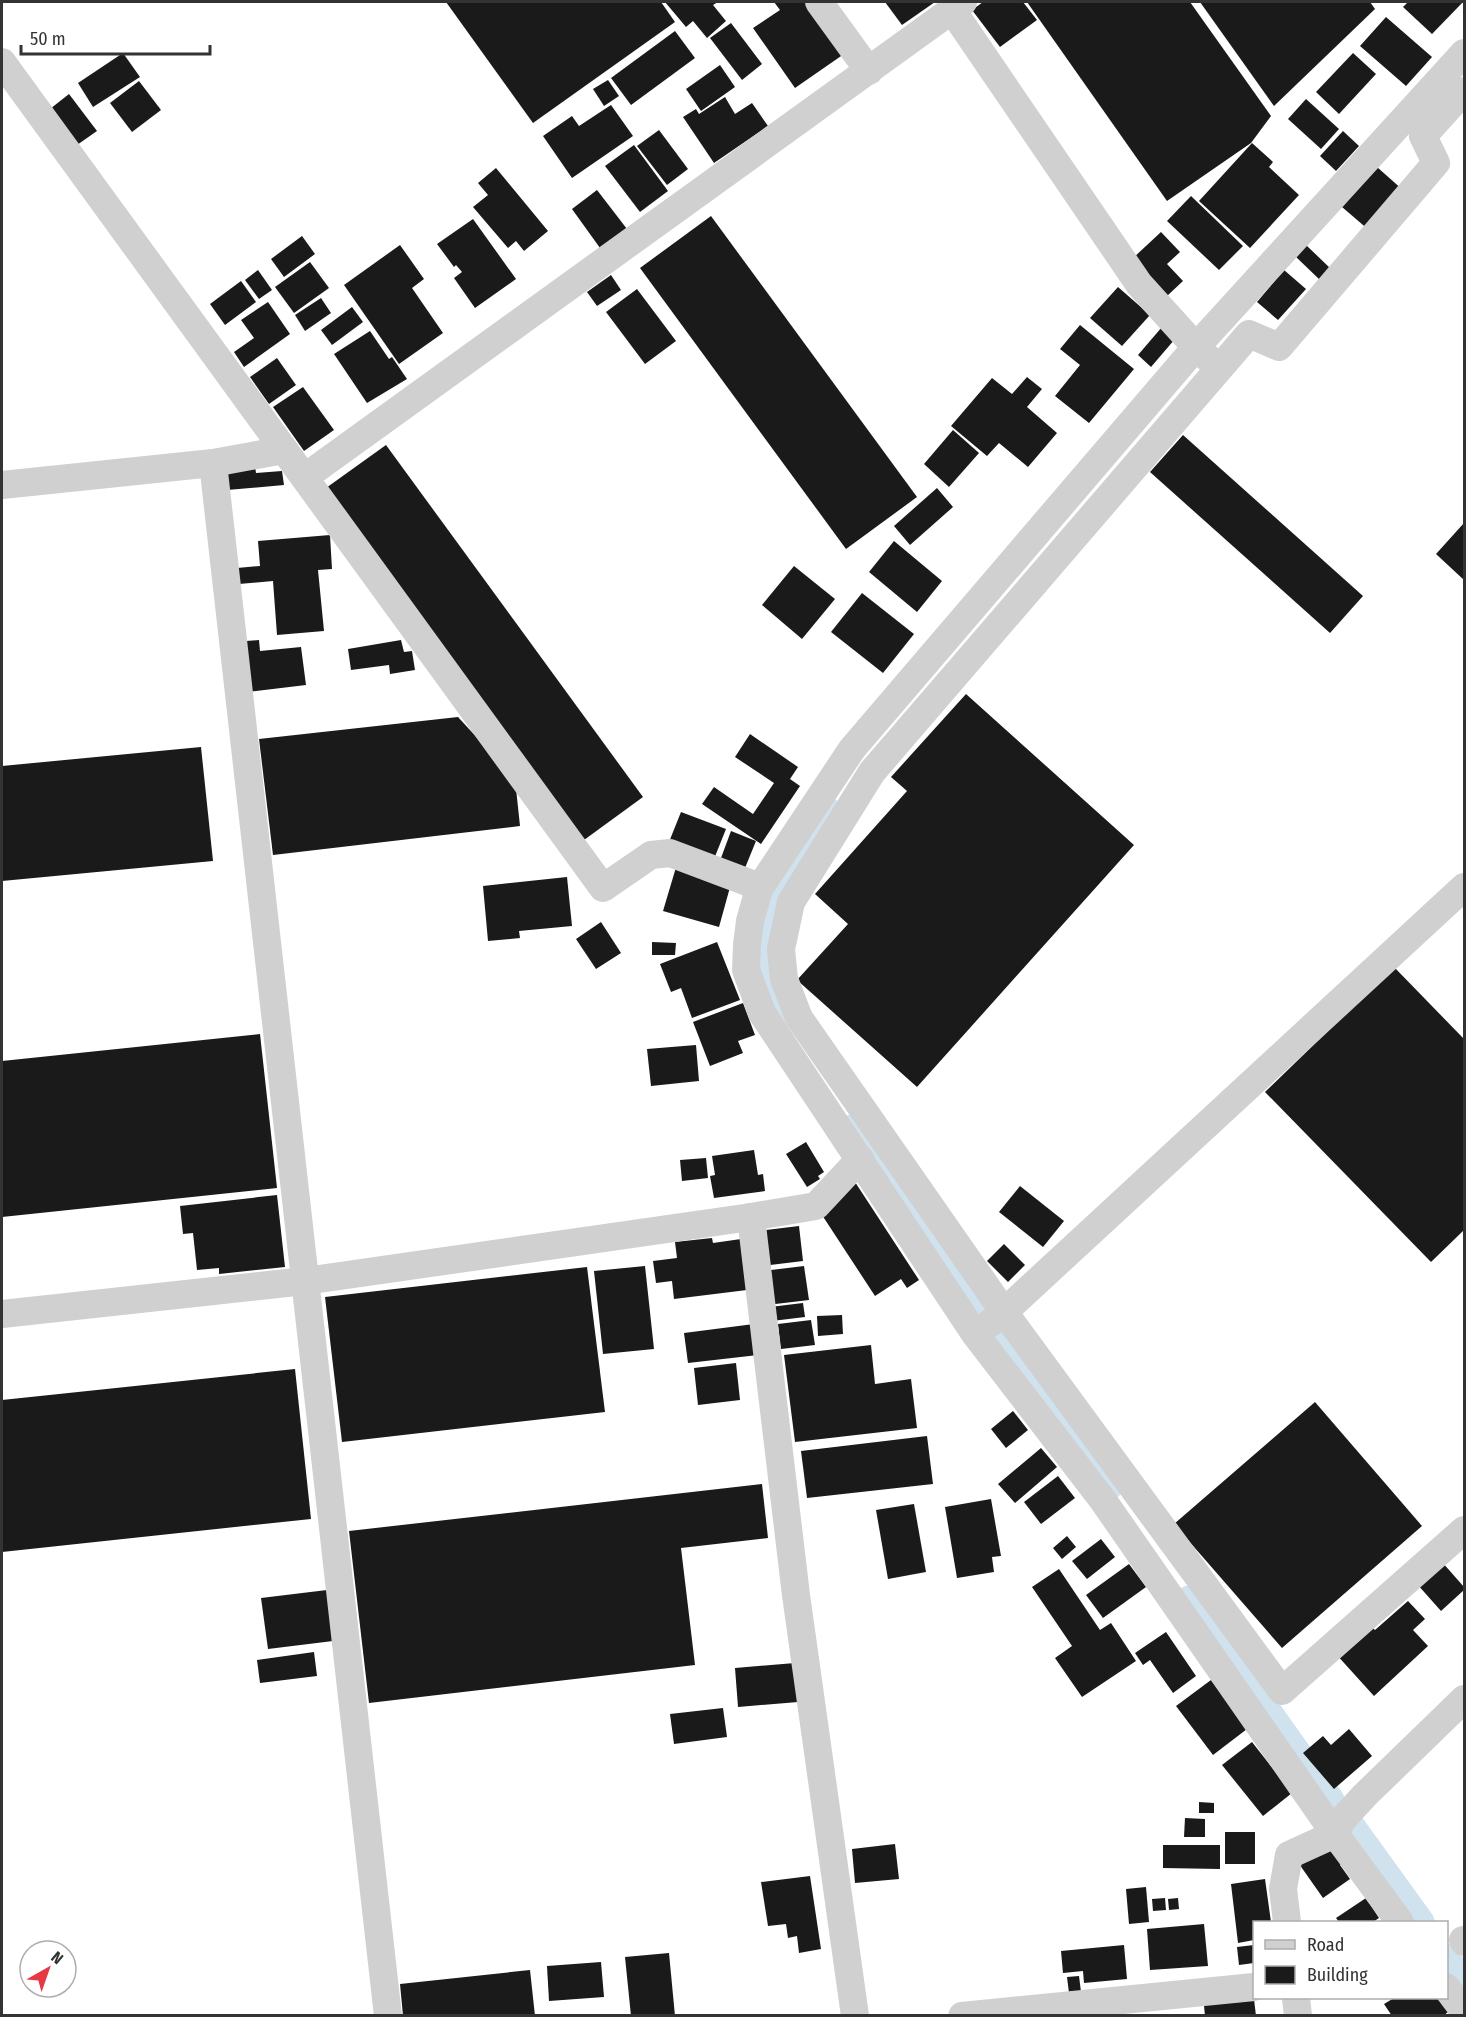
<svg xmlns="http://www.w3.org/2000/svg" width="1466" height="2017" font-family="'Fira Sans Condensed',sans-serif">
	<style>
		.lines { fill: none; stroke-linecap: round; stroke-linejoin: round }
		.canal { stroke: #cfe2ee; stroke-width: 27 }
		.building { fill: #1a1a1a }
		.street { stroke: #d0d0d0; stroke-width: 28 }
	</style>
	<rect width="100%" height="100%" fill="#fff"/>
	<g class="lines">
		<g class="canal">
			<polyline points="778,1016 767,991 763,929 771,902 827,810"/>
			<polyline points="854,1127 1109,1487"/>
			<polyline points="1189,1599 1331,1800"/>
			<polyline points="1348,1821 1421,1922"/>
			<polyline points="1446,1957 1464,1982"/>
		</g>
	</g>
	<g class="building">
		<polygon points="446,2 661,2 675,22 533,123"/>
		<polygon points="665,2 718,2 713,5 726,21 707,38 693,21 686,27"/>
		<polygon points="774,2 806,2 844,54 795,88 753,28 780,10"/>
		<polygon points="885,2 935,2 902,25"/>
		<polygon points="983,2 1023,2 1037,20 1000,47 972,10"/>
		<polygon points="1027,2 1190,2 1271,116 1251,143 1167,201"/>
		<polygon points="1200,2 1370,2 1375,9 1274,106"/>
		<polygon points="1408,2 1463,2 1432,34 1403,7"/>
		<polygon points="1386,17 1432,57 1406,86 1360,46"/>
		<polygon points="731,23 762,64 742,80 710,38"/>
		<polygon points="675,31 695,58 631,105 611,78"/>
		<polygon points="123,53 140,77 93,107 78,83"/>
		<polygon points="1353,53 1376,74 1339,114 1316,92"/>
		<polygon points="720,65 735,87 701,111 686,89"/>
		<polygon points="608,80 619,96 604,106 593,89"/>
		<polygon points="139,81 161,110 132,132 110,103"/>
		<polygon points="69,94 97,131 77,145 50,109"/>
		<polygon points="725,97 735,114 752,103 768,126 714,163 683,117 696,109 699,114"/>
		<polygon points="1306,99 1339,129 1321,149 1288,119"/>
		<polygon points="611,105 633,136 572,178 543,136 572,116 579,126"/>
		<polygon points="659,130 688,169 667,185 637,146"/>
		<polygon points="1343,131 1359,146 1336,171 1320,156"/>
		<polygon points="1252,143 1273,162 1269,167 1299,195 1250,248 1199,201"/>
		<polygon points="634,145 668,191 640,212 605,166"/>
		<polygon points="1377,167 1404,191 1370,231 1342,207"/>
		<polygon points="496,168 548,231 524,251 516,241 508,248 473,207 488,195 478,183"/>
		<polygon points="597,190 627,229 600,248 572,209"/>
		<polygon points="1191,196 1243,246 1219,270 1167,221"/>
		<polygon points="711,216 917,497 846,549 640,268"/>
		<polygon points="473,219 516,279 475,308 454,278 462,272 456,265 454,267 437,244"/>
		<polygon points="1161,232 1180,252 1167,264 1183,281 1167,296 1132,259"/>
		<polygon points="302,236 315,254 284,277 271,259"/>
		<polygon points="400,245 424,279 412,288 443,333 399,364 344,285"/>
		<polygon points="1306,245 1331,269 1320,280 1295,256"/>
		<polygon points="310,262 329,288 294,313 275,287"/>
		<polygon points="258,270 272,290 259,299 245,280"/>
		<polygon points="1284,270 1306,289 1278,320 1257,302"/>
		<polygon points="611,275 621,290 597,306 587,292"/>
		<polygon points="241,281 256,302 225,325 210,304"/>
		<polygon points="1118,287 1150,315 1122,346 1090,318"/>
		<polygon points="637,289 676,341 645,364 606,312"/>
		<polygon points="321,298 331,313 305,331 295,315"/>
		<polygon points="268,302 290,334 244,367 234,352 254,338 241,320"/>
		<polygon points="352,307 363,322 332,345 321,330"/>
		<polygon points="1080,325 1134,369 1089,423 1055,396 1080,365 1060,349"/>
		<polygon points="1162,327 1175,339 1151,367 1138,355"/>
		<polygon points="370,331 389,359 392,357 407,379 367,403 334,354"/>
		<polygon points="277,358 296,385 269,404 250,377"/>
		<polygon points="1027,377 1042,389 1027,407 1057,433 1028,467 999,443 987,456 951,426 992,378 1012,394"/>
		<polygon points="303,387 334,430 304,451 273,407"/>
		<polygon points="953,430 979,453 949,487 924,464"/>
		<polygon points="1183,435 1363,596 1330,633 1150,472"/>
		<polygon points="386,445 643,797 584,840 326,488"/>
		<polygon points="255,466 256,473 282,471 284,485 227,490 225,468"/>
		<polygon points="937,488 953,507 910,545 894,526"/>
		<polygon points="1464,523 1464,580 1436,554"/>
		<polygon points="330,535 332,569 318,570 324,631 277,635 273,581 239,584 237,568 260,566 258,541"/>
		<polygon points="894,541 942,581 917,612 869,572"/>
		<polygon points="794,566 835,599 802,639 762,605"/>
		<polygon points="862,593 914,634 883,673 831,632"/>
		<polygon points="259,640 260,651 301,647 306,685 247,692 246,641"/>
		<polygon points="401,640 404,652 412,651 415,670 390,674 389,665 351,670 348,649"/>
		<polygon points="966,694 1134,845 917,1087 797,980 848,924 815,894 907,791 891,777"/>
		<polygon points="458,717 515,779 520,826 273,855 259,739"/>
		<polygon points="750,734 798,767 790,779 800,786 761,844 702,804 714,787 753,814 774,783 735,757"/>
		<polygon points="201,747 213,861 2,881 2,766"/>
		<polygon points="681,812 726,829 714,859 669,842"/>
		<polygon points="731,831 756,841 745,868 721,858"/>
		<polygon points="677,864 732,880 719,927 663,911"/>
		<polygon points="567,877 572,926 519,931 520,938 488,941 483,886"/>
		<polygon points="601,922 621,953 596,969 576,939"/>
		<polygon points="652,942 676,943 675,955 652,955"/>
		<polygon points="717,942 740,1000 692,1018 681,988 671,992 660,964"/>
		<polygon points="1394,967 1464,1039 1464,1230 1431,1262 1265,1092"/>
		<polygon points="743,1003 755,1035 738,1041 743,1053 710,1066 693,1022"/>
		<polygon points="260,1034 277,1188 2,1217 2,1061"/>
		<polygon points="696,1045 699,1081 651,1086 647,1049"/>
		<polygon points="806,1142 824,1172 818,1176 820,1179 807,1187 786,1154"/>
		<polygon points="754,1150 758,1175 763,1174 765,1191 714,1198 710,1176 715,1175 712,1156"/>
		<polygon points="706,1158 708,1178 682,1181 680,1160"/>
		<polygon points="855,1182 919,1280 907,1288 901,1279 875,1296 822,1215"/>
		<polygon points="1020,1186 1064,1221 1043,1247 999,1212"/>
		<polygon points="277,1195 285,1267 219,1274 219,1268 197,1270 193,1233 183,1234 180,1206"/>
		<polygon points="799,1226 803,1261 762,1266 758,1231"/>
		<polygon points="712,1238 713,1243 741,1239 747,1290 674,1299 672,1281 656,1283 653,1261 677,1258 675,1242"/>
		<polygon points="1004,1244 1025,1265 1008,1282 987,1261"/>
		<polygon points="645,1266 654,1349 603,1354 594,1271"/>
		<polygon points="804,1266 809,1300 767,1305 763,1271"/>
		<polygon points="587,1267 605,1412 342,1442 325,1297"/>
		<polygon points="803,1303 805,1317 772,1321 770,1307"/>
		<polygon points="842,1315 843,1334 818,1336 817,1316"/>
		<polygon points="811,1320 815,1345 781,1349 778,1324"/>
		<polygon points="754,1324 758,1355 688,1363 684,1333"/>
		<polygon points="871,1345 875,1384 911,1379 917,1428 795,1442 784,1355"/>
		<polygon points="736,1363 740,1400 698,1405 694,1368"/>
		<polygon points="295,1369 311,1519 2,1552 2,1400"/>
		<polygon points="1315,1402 1422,1526 1282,1648 1174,1524"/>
		<polygon points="1013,1411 1028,1430 1006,1448 991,1429"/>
		<polygon points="927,1436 933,1484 807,1498 801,1451"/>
		<polygon points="1041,1448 1057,1467 1015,1503 998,1484"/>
		<polygon points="1058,1476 1075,1498 1041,1524 1024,1502"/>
		<polygon points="762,1484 768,1538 681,1548 695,1665 369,1703 349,1531"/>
		<polygon points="991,1499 1001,1556 992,1557 994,1572 957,1578 945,1507"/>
		<polygon points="914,1504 926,1572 888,1579 876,1510"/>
		<polygon points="1067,1536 1076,1547 1062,1559 1053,1548"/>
		<polygon points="1101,1539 1115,1557 1087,1579 1072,1561"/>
		<polygon points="1442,1562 1464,1587 1464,1590 1441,1611 1417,1584"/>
		<polygon points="1129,1564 1146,1587 1103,1618 1086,1595"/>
		<polygon points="1059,1569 1100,1630 1111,1623 1136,1661 1082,1697 1055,1658 1072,1646 1032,1587"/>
		<polygon points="327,1590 333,1641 268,1649 261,1598"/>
		<polygon points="1408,1601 1425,1619 1413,1630 1428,1646 1374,1696 1335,1653 1368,1623 1375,1630"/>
		<polygon points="1166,1632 1196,1676 1173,1693 1150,1660 1143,1665 1135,1653"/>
		<polygon points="314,1652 317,1676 260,1683 257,1660"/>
		<polygon points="795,1663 798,1702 738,1707 735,1668"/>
		<polygon points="1211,1680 1247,1729 1213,1755 1176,1706"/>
		<polygon points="723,1708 727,1737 674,1744 670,1714"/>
		<polygon points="1349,1729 1372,1756 1334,1789 1303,1753 1323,1736 1331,1745"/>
		<polygon points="1252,1742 1292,1793 1263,1816 1222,1765"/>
		<polygon points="1199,1802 1214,1803 1214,1813 1199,1813"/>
		<polygon points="1185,1818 1205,1819 1205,1837 1184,1837"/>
		<rect x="1225" y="1832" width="30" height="32"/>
		<polygon points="1326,1841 1348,1859 1340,1865 1350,1879 1323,1898 1297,1861"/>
		<polygon points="895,1844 899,1879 855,1883 852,1849"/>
		<polygon points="1163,1845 1220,1845 1220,1869 1163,1868"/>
		<polygon points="810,1876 821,1949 799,1953 797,1936 788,1938 786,1924 768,1926 761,1882"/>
		<polygon points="1265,1879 1271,1922 1254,1922 1254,1940 1238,1943 1231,1884"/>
		<polygon points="1146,1887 1149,1922 1129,1924 1126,1889"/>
		<polygon points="1165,1898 1166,1910 1153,1911 1152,1899"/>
		<polygon points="1178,1898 1179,1909 1169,1910 1168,1899"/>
		<polygon points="1366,1898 1379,1918 1373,1922 1339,1922 1336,1918"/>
		<polygon points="1204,1924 1208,1966 1150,1970 1147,1929"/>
		<polygon points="1124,1945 1127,1979 1084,1983 1083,1971 1063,1973 1061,1951"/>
		<polygon points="1254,1945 1254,1963 1239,1965 1237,1947"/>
		<polygon points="669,1953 675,2016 631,2016 625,1957"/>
		<polygon points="601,1962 604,1997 549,2001 547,1966"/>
		<polygon points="530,1970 535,2016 403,2016 400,1984"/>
		<polygon points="1079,1976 1081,1992 1069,1993 1067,1977"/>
		<polygon points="1203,1995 1254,1999 1256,2016 1205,2016"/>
		<polygon points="1394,1998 1438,1998 1448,2012 1443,2016 1392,2016 1384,2004"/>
	</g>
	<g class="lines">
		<g class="street">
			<polyline points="819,2 869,71"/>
			<polyline points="952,10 1139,284 1196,347 1210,360"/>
			<polyline points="2,62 603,888 651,855 670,853 747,882 759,889"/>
			<polyline points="1464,91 1423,136 1436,163 1279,347 1249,334 872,772 791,902 781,949 784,979 799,1018 1004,1312 1282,1691 1464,1530"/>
			<polyline points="213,463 388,2016"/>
			<polyline points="305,477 963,2"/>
			<polyline points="2,485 213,463 284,450"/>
			<polyline points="751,1217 796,1595 855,2016"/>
			<polyline points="2,1314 305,1281 751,1217 816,1206 860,1159"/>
			<polyline points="989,1324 1004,1312 1464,887"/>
			<polyline points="1287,1922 1283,1889 1289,1855 1335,1834 1342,1820 1364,1796 1464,1699"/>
			<polyline points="1400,1922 1335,1834 1102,1499 975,1334 762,1013 746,970 747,945 750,921 759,889 852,749 1196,347 1464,53"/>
			<polyline points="1463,1940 1464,1942"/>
			<polyline points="1446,1987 1464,2011"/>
			<polyline points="1296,1998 1298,2016"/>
			<polyline points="962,2016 1254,1987"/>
		</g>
	</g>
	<rect width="1466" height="2017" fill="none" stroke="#333333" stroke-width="6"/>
	<rect x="1253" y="1921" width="195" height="78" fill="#ffffff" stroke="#adadad" stroke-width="1.5"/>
	<rect x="1265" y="1940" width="30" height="9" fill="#d0d0d0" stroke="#adadad" stroke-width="1.5"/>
	<text x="1307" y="1951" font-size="18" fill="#333333">Road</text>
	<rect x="1265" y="1966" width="30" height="18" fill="#1a1a1a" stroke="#adadad" stroke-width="1.5"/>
	<text x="1307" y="1981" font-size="18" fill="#333333">Building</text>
	<g transform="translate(48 1969) rotate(40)"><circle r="28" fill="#ffffff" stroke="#adadad" stroke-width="1.5"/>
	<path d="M0-4.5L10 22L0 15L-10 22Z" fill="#e63946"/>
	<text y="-9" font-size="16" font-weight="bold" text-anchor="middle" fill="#333333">N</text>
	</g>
	<path d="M21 45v9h189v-9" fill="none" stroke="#333333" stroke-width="3"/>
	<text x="30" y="45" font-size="18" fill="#333333" stroke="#ffffff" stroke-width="4.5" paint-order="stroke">50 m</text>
</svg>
